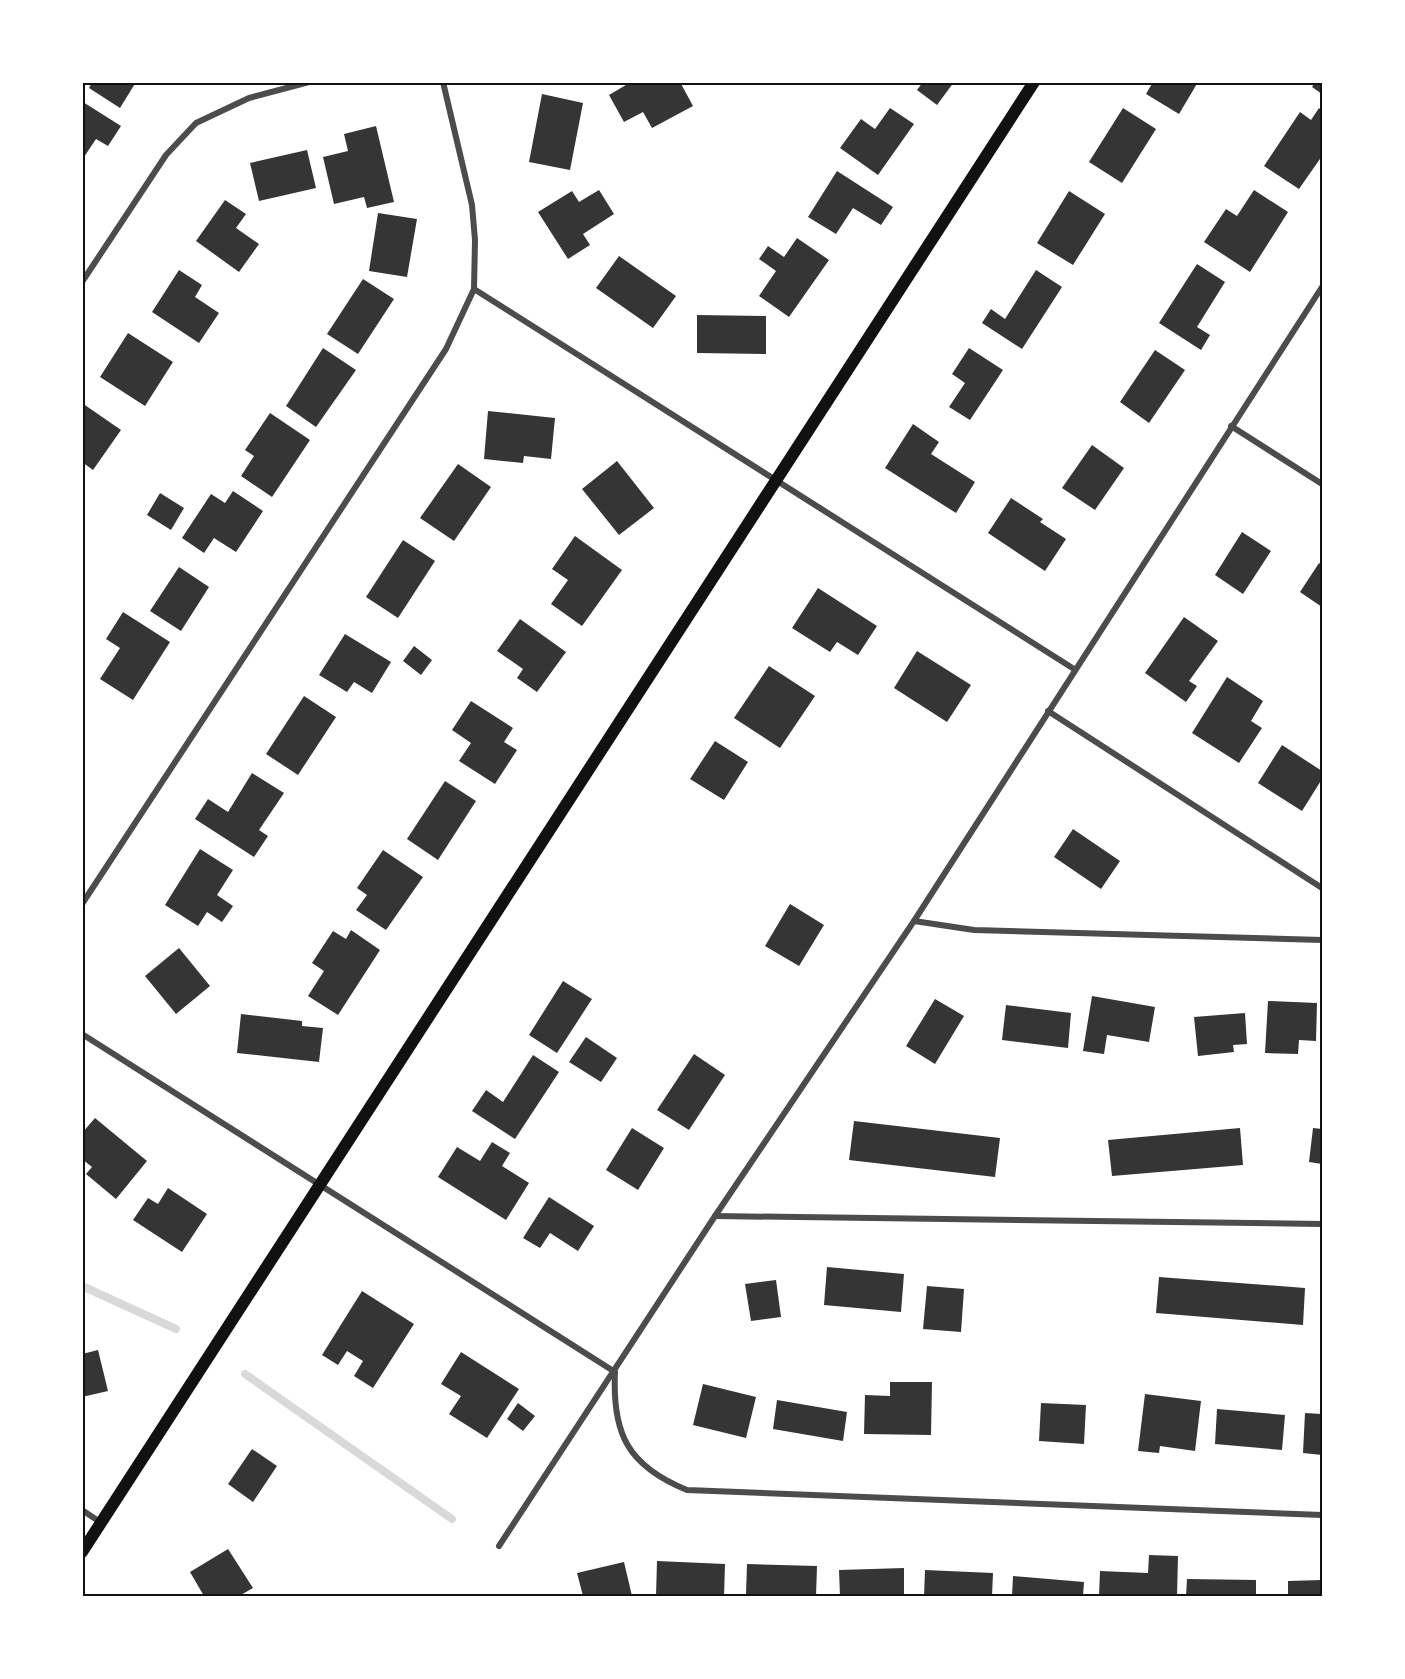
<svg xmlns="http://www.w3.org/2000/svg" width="1405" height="1679" font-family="Jost,sans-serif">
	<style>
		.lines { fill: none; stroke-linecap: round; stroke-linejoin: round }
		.stream { stroke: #d9d9d9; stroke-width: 8 }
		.building { fill: #353535 }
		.minor { stroke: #4c4c4c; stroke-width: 6 }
		.secondary { stroke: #111; stroke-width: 12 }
		.neatline { fill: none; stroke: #111; stroke-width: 2 }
	</style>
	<rect width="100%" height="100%" fill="#fff"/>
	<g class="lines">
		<g class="stream">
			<polyline points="82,1286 176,1329"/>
			<polyline points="245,1374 452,1519"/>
		</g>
	</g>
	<g class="building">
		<polygon points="92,82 136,82 120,108 89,88"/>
		<polygon points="631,82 680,82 693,106 652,128 643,112 624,122 609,95"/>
		<polygon points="923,82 954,82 937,105 917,90"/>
		<polygon points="1153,82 1198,82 1179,114 1146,94"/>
		<polygon points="1315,82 1322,82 1322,94 1312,87"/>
		<polygon points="542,94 583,103 570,170 529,162"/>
		<polygon points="83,102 121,126 108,146 96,139 82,160"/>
		<polygon points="890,108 914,124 878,175 840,148 861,119 875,129"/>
		<polygon points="1123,108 1156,129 1122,183 1089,162"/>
		<polygon points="1319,108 1322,111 1322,156 1299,189 1264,166 1300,112 1311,120"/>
		<polygon points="376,126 394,202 367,208 364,197 334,204 323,157 348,151 344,134"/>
		<polygon points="307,150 316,188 259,201 250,163"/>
		<polygon points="837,171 893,207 881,225 853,208 836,234 808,217"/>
		<polygon points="599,190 614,214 583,234 590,245 568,259 538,212 572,191 579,202"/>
		<polygon points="1254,190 1288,212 1250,272 1204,242 1226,209 1237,216"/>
		<polygon points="1069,191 1105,214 1073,265 1037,243"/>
		<polygon points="225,200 246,214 236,228 259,244 239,272 196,241"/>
		<polygon points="378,213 417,219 407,277 369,271"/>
		<polygon points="797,238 829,260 789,317 759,296 776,271 759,259 768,246 784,257"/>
		<polygon points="619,256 676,296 653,328 596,288"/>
		<polygon points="1197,264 1225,282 1197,327 1210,335 1201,350 1159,323"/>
		<polygon points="179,270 202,285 195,297 219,313 199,343 152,312"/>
		<polygon points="1036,270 1062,287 1022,349 982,323 991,309 1005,319"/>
		<polygon points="363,279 394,299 358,354 327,334"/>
		<polygon points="697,315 766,316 766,354 697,353"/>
		<polygon points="128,333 173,362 145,406 100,377"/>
		<polygon points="323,348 356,370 316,427 286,406"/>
		<polygon points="969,348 1003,370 970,420 949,407 965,383 952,374"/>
		<polygon points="1155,350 1185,370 1149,423 1120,402"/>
		<polygon points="82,403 121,430 93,470 82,462"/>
		<polygon points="488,411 555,418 551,459 524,456 523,463 484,459"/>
		<polygon points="270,413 310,440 272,497 241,476 254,456 245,450"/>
		<polygon points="913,424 939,442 931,454 975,482 956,513 885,468"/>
		<polygon points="1092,445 1124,468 1095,510 1062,488"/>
		<polygon points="617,461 654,508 619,535 582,489"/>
		<polygon points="458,464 491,487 454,541 420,518"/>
		<polygon points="233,491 263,511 236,552 214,538 204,553 182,538 211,494 225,503"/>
		<polygon points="160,493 184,508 171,530 147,515"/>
		<polygon points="1011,498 1043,519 1040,522 1066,539 1045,571 988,533"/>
		<polygon points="1242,532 1271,551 1243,594 1215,575"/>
		<polygon points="575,536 622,570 582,626 551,604 568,580 552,569"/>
		<polygon points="403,540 435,561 398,618 366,597"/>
		<polygon points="1319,563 1322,565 1322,607 1300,592"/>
		<polygon points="179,567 209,587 181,631 150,611"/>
		<polygon points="818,588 877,626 858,655 837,642 830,652 792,628"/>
		<polygon points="123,612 170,642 133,700 100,679 120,648 106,639"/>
		<polygon points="1184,617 1218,641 1189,681 1197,686 1186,702 1145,673"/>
		<polygon points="520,619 566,652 537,692 517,678 523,669 497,651"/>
		<polygon points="345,634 391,662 372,693 354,682 347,692 319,675"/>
		<polygon points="414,646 432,660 421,675 403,661"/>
		<polygon points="917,651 971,685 947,722 894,688"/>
		<polygon points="769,666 815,696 780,748 734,718"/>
		<polygon points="1227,677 1263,701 1251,721 1262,728 1239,763 1192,733"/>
		<polygon points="304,696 336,717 298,775 266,754"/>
		<polygon points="471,701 513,728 504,742 517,750 495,784 459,761 471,743 452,730"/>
		<polygon points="715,741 748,762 724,800 690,779"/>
		<polygon points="1282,745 1322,771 1322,779 1302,811 1258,783"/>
		<polygon points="252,773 284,793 259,830 268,836 254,857 195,819 208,799 228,812"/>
		<polygon points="445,781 476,801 438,860 407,839"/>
		<polygon points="1073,829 1120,861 1101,889 1054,857"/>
		<polygon points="200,849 233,870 217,895 233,906 222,922 207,912 198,926 165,905"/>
		<polygon points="383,850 423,877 386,930 356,910 367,895 357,888"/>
		<polygon points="790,904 824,925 799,966 765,946"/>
		<polygon points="351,930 380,950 338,1015 308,996 324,971 312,963 333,931 346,939"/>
		<polygon points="179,948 210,986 176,1014 145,976"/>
		<polygon points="563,981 592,999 557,1053 529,1035"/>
		<polygon points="1092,996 1155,1007 1149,1042 1107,1035 1104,1054 1083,1051"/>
		<polygon points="935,999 964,1016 935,1064 906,1046"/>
		<polygon points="1268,1001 1317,1003 1316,1041 1299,1040 1298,1054 1265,1053"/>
		<polygon points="1006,1005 1071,1013 1068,1048 1002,1040"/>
		<polygon points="1245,1013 1247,1044 1233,1045 1234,1052 1198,1056 1194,1017"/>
		<polygon points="241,1014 302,1021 302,1026 323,1028 319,1062 237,1053"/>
		<polygon points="586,1037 617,1058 601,1082 569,1062"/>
		<polygon points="694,1054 725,1075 689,1130 657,1110"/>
		<polygon points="533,1055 559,1072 515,1139 472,1111 486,1090 503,1102"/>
		<polygon points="95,1118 147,1161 116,1199 86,1174 92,1167 82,1159 82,1133"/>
		<polygon points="854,1121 1000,1138 995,1177 849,1160"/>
		<polygon points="632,1128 664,1148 638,1190 606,1170"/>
		<polygon points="1240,1128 1243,1165 1112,1176 1108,1140"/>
		<polygon points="1313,1128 1322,1129 1322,1164 1309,1162"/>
		<polygon points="492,1142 510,1153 502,1166 529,1183 506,1220 438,1177 457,1147 480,1161"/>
		<polygon points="168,1188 207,1214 182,1252 133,1220 148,1198 158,1204"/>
		<polygon points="549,1197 594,1226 578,1251 550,1233 540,1248 523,1238"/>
		<polygon points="827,1267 904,1274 901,1312 824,1305"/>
		<polygon points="1159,1277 1305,1288 1303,1325 1156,1313"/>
		<polygon points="776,1280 781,1317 751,1321 745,1284"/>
		<polygon points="927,1286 964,1289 961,1332 923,1329"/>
		<polygon points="362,1291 414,1324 373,1388 354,1376 363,1361 347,1351 338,1365 322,1355"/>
		<polygon points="98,1350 108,1391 82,1397 82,1354"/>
		<polygon points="461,1352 519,1389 487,1438 449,1414 461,1396 441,1384"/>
		<polygon points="890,1382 932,1382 931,1435 864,1434 865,1395 890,1396"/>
		<polygon points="703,1384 756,1397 746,1438 693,1425"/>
		<polygon points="1145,1394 1201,1401 1195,1451 1160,1446 1159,1453 1138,1451"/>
		<polygon points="777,1400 847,1412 843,1441 773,1429"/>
		<polygon points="518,1403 535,1416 523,1431 507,1419"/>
		<polygon points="1041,1403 1086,1405 1084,1444 1039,1441"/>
		<polygon points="1217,1409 1285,1415 1282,1450 1215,1444"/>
		<polygon points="1305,1413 1322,1414 1322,1455 1303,1453"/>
		<polygon points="252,1449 277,1466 253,1502 228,1484"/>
		<polygon points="228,1549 253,1588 239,1596 204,1596 190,1572"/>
		<polygon points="1149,1555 1178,1556 1177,1596 1099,1596 1100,1571 1148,1573"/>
		<polygon points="657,1561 725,1564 724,1596 656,1596"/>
		<polygon points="624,1562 632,1596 583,1596 577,1573"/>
		<polygon points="747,1564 817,1566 816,1596 746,1594"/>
		<polygon points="904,1568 904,1596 840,1596 839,1570"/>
		<polygon points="925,1570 993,1573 992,1596 924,1596"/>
		<polygon points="1013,1576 1084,1582 1083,1596 1012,1596"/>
		<polygon points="1187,1579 1256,1580 1256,1596 1186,1596"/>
		<polygon points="1322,1580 1322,1596 1288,1596 1288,1581"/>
	</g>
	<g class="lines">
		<g class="minor">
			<polyline points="82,282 166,155 196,123 249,98 309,82"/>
			<polyline points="474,289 1074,669"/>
			<polyline points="1231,426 1322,484"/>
			<polyline points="1048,711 1322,888"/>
			<polyline points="82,904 446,349 474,289 475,240 472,205 443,82"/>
			<polyline points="914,921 974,930 1322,940"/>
			<path d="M82,1034L615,1372C612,1434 628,1466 687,1490L1322,1515"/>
			<polyline points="715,1216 1322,1224"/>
			<polyline points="82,1510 100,1522"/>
			<polyline points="499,1546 715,1216 914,921 1322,287"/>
		</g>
		<polyline class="secondary" points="82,1552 1034,82"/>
	</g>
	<rect width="1405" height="1679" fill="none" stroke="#ffffff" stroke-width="168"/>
	<rect x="84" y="84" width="1237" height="1511" class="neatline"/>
</svg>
